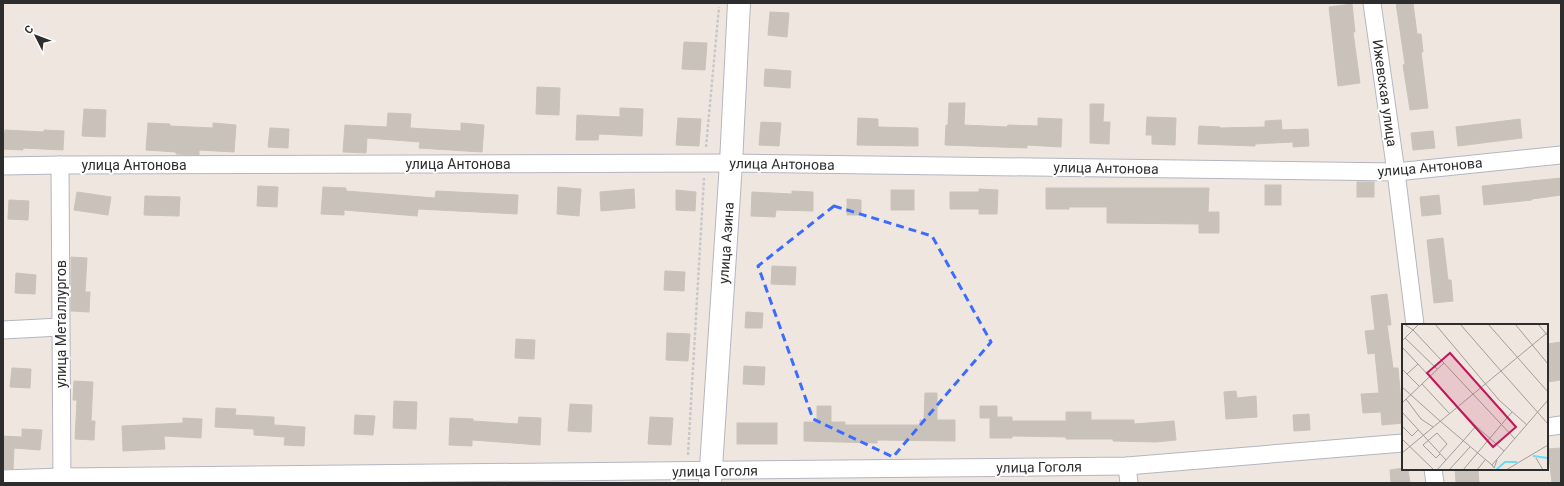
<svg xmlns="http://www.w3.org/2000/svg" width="1564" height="486" font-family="Roboto,sans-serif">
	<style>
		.building { fill: #c8c2ba; stroke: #cbc3b8 }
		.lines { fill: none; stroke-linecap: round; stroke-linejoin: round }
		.street-casing { stroke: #b3b6c1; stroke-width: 19 }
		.secondary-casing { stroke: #b3b6c1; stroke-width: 24 }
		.path { stroke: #c8c8c8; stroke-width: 2.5; stroke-dasharray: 3 2; stroke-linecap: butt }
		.street { stroke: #fff; stroke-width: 17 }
		.secondary { stroke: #fff; stroke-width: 22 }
		.marked { fill: none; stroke: #3c6cff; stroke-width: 3; stroke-dasharray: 8 5; stroke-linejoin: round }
		.labels { text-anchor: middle; stroke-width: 4; stroke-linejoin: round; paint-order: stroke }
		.street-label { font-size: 14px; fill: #2d2d2d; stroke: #fff }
		.inset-river { fill: none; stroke: #6bdbf8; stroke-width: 2 }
		.inset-road { fill: none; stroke: #a19d98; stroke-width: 1 }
		.view { fill: #c2185b; fill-opacity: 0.15; stroke: #c2185b; stroke-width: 2 }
		.inset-edge { fill: none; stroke: #2d2d2d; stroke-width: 2 }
	</style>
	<rect width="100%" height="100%" fill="#efe7df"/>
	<g class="building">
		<polygon points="1396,3 1413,3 1417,34 1421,34 1423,52 1421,52 1428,108 1410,110 1403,65 1405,64"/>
		<polygon points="1352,4 1355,32 1353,32 1360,83 1338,86 1329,7"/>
		<polygon points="770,12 789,13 787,37 768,35"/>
		<polygon points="684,42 707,43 705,70 682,69"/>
		<polygon points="765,69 791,71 790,88 764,86"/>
		<polygon points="537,87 560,88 559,115 536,114"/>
		<polygon points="949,103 965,103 964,125 1007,127 1008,125 1038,126 1038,118 1062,119 1061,147 1027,145 1027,148 945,145 946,125 948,125"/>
		<polygon points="1090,104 1104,104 1103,122 1110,122 1109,144 1090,143"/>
		<polygon points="620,108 643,109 642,136 599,134 598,140 576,140 577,115 620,117"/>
		<polygon points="84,109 106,110 105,137 82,136"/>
		<polygon points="388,113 411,114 410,128 461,131 461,123 484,125 482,152 419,148 420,142 367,138 366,153 343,152 345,125 387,127"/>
		<polygon points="1147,117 1176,118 1175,145 1152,144 1152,135 1146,135"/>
		<polygon points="678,118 701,119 699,146 676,145"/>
		<polygon points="858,118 878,119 878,127 918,128 918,146 857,145"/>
		<polygon points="1520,119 1522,138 1458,146 1456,127"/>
		<polygon points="1281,120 1282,130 1308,129 1309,146 1293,147 1293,142 1255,144 1255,146 1198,144 1199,126 1220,127 1220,128 1265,127 1265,121"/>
		<polygon points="761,122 781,123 779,146 759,145"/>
		<polygon points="148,123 170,124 170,126 213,128 213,123 236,125 234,152 199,150 199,155 195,155 176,154 176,152 146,150"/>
		<polygon points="270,128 289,129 288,148 268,147"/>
		<polygon points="5,130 44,132 44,130 64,131 63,150 23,148 23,150 3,149"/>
		<polygon points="1433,131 1435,148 1413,150 1411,133"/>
		<polygon points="1561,178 1561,195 1532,199 1532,200 1484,205 1482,186"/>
		<rect x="1357" y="182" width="17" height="15"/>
		<rect x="1265" y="185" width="16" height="20"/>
		<polygon points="258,186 278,187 277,207 257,206"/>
		<polygon points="323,187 346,188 346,191 435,198 436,191 518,195 517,214 418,209 417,216 344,210 344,215 321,214"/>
		<polygon points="558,187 581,189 579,216 557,214"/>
		<polygon points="1046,188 1209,188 1208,212 1219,212 1219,233 1199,233 1199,224 1107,223 1107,207 1069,207 1069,209 1046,209"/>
		<polygon points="634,189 635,208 601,211 600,192"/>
		<polygon points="979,189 998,190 997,214 979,214 979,209 950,209 950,192 979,192"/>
		<polygon points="676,190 696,192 695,211 676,210"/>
		<rect x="891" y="190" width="23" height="20"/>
		<polygon points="792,191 813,192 813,211 776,210 775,217 751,216 752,192 792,194"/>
		<polygon points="77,192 111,197 108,215 74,210"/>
		<polygon points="1439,195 1441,214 1422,216 1420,197"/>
		<polygon points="145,196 180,197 179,216 144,215"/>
		<polygon points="847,199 861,200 861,215 847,215"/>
		<polygon points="9,200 29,201 28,220 8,219"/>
		<polygon points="1443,238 1448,280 1451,280 1453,301 1434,303 1427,240"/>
		<polygon points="71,257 87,258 85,292 90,292 89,312 71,311"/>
		<polygon points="772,266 796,267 795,285 771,284"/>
		<polygon points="665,271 685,272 684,291 664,290"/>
		<polygon points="16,273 36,275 35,294 15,293"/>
		<polygon points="1387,294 1391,325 1387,325 1393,368 1398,368 1403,423 1382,425 1381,412 1363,413 1361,394 1379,393 1375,353 1368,354 1365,331 1375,330 1371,296"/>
		<polygon points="746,312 763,313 762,328 745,328"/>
		<polygon points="667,333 690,334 688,361 666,360"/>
		<polygon points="516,339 535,340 534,359 515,358"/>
		<polygon points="1561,342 1561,380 1547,382 1547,344"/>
		<polygon points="744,366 765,367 764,385 743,384"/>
		<polygon points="12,368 31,369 30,388 10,387"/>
		<polygon points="74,381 93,382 91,421 95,421 94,440 75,439 77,400 73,400"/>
		<polygon points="1236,391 1237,398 1256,396 1257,417 1226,419 1224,392"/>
		<polygon points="925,393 937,393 937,420 955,420 955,441 877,440 877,443 804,441 804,422 817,422 817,406 831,406 831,422 845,422 845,425 920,425 920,420 924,420"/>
		<polygon points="394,401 417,402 416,429 393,428"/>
		<polygon points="570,404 592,405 591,432 568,431"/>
		<polygon points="980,406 997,406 997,417 1012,417 1012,421 1066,421 1066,412 1091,412 1091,420 1134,420 1134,424 1174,421 1176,440 1156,442 1113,441 1113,439 1066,439 1066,437 1012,436 1012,438 990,438 990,418 980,418"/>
		<polygon points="216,408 236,409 235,415 274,417 274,425 305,427 304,446 284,445 285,437 254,435 254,429 215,427"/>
		<polygon points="1309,414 1310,430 1294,431 1293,415"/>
		<polygon points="355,415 375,416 373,435 354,434"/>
		<polygon points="519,417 541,418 540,445 472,440 472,446 449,445 450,418 473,419 473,421 518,424"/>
		<polygon points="650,417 673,418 671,445 648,444"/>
		<polygon points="183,418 202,419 201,438 164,436 165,449 123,451 122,426 183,423"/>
		<rect x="737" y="423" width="40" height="21"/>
		<polygon points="22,429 42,430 40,450 14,448 13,469 3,469 3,436 22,437"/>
		<polygon points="1561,448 1561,483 1552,483 1548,449"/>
		<polygon points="1403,468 1408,469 1410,483 1391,483 1390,470"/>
		<polygon points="1455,469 1478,469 1479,483 1456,483"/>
	</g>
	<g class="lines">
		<defs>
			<g id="street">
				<polyline points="1372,3 1396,172 1415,325"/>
				<polyline points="60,165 62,483"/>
				<polyline points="3,166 60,165 731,163 1396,172 1561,155"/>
				<polyline points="3,330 60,327"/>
				<polyline points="1547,427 1561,425"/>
				<polyline points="1127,466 1129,483"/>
				<polyline points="1433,469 1435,483"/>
				<polyline points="3,479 62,477 1127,466 1403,443"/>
			</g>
			<polyline id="secondary" points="710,483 731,163 739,3"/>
		</defs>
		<use href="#street" class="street-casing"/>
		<use href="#secondary" class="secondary-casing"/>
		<g class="path">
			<polyline points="706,147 719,7"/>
			<polyline points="688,455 704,178"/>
		</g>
		<use href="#street" class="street"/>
		<use href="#secondary" class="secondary"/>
	</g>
	<path class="marked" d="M834,206L932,236L991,342L893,457L813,419L758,266Z"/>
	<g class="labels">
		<g class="street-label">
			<text transform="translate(1385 93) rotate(82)" y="5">Ижевская улица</text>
			<text x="458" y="169">улица Антонова</text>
			<text transform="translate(782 164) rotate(1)" y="5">улица Антонова</text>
			<text x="134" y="170">улица Антонова</text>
			<text transform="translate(1430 167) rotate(-5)" y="5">улица Антонова</text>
			<text transform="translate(1106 168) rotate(1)" y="5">улица Антонова</text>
			<text transform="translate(726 243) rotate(-86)" y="5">улица Азина</text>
			<text transform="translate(61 324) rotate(-90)" y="5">улица Металлургов</text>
			<text transform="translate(1039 467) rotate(-1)" y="5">улица Гоголя</text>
			<text transform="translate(715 471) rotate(-1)" y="5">улица Гоголя</text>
		</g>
	</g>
	<g transform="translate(1402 324)">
		<rect width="146" height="146" fill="#efe7df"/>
		<path class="inset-river" d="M131,132L146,134M94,146L103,138H115"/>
		<path class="inset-road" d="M2,0L11,6L113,115M33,0L97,76L125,101M58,0L99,47M86,0L146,68M113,0L146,40M136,0L146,12M3,14L35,45M0,17L17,0M0,23L74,102L102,127M0,45L17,62M99,47L146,100M5,50L16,40M20,60L47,89M0,63L38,97M4,75L19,95L31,103M0,79L42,39M0,88L44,136M38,97L90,141M0,102L10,112L16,106M0,115L32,146M61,117L74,102M0,129L146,8M37,129L45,120L35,109L21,121L34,134L38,130M134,134L141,146M95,136L92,144L90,141L146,76M35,146L61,117M47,146L68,123M61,146L110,88M75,146L83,136M104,146L146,121"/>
		<path class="view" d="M48,29L114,103L91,123L25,49Z"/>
		<rect width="146" height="146" class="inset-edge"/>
	</g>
	<rect width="1564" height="486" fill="none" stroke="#2d2d2d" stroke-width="8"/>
	<g transform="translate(36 36) rotate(312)" stroke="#ffffff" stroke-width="3" paint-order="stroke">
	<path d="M0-3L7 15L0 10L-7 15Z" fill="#2d2d2d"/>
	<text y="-6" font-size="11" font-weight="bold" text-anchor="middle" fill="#2d2d2d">С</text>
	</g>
</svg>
